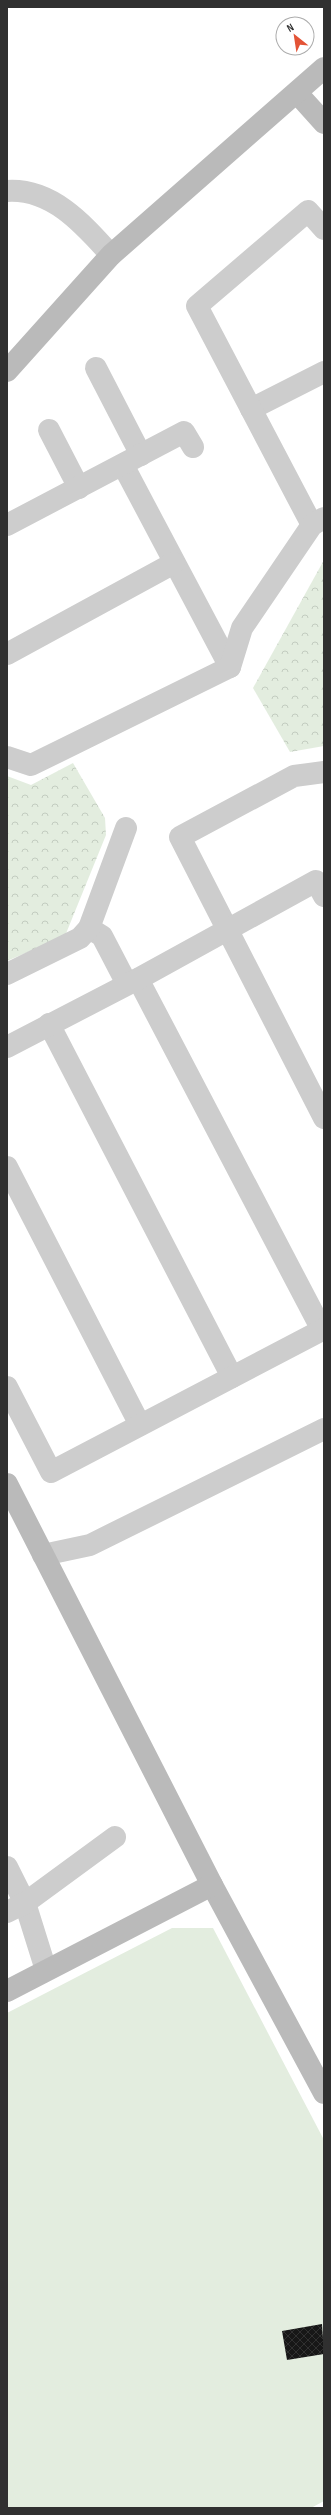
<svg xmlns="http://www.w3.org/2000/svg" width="331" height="2515" font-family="'Sofia Sans Condensed',sans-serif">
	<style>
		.forest { fill: url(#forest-crowns) }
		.park { fill: #e3eddf }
		.building { fill: url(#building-cross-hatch) }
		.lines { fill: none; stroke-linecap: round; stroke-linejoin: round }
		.street { stroke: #cdcdcd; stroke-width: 22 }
		.secondary { stroke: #bababa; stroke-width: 22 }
	</style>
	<defs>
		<pattern id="forest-crowns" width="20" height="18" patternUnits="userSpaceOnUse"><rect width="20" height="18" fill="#e3eddf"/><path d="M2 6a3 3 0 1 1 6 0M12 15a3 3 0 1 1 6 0" fill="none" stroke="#c3ccc0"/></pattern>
		<pattern id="building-cross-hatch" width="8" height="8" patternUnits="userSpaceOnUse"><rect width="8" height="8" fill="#171717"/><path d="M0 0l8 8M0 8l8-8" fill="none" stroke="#303030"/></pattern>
	</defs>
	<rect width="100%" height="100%" fill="#fff"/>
	<g class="forest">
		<polygon points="324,560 324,746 290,752 253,688"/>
		<polygon points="73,763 105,818 106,835 65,936 7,961 7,776 31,785"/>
	</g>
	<polygon class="park" points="172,1928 213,1928 324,2140 324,2501 311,2508 7,2508 7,2013"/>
	<polygon class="building" points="322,2324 324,2354 287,2360 282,2331"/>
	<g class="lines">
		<g class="street">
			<path d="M7,191C52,188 84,225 111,255"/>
			<polyline points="96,368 141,455"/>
			<polyline points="251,409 324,372"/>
			<polyline points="49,430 79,488"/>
			<polyline points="123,465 230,667"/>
			<polyline points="7,525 184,432 193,447"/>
			<polyline points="312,525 197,306 308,211 324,229"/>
			<polyline points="7,654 174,563"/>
			<polyline points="7,757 31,765 230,667 242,628 312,525 324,518"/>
			<polyline points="324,772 294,776 180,837 324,1118"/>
			<polyline points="89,928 102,936 127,984"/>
			<polyline points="7,974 80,938 89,928 126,828"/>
			<polyline points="138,979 322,1330"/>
			<polyline points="49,1024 232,1377"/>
			<polyline points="7,1047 138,979 316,881 324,896"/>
			<polyline points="7,1167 140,1425"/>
			<polyline points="7,1387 51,1472 324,1329"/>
			<polyline points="43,1555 90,1545 324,1429"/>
			<polyline points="7,1867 25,1903 46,1970"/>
			<polyline points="7,1912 25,1903 115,1837"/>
		</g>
		<g class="secondary">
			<polyline points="297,93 324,123"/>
			<polyline points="7,371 111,255 324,68"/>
			<polyline points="7,1484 212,1885 324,2093"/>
			<polyline points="7,1991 212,1885"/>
		</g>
	</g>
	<rect width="331" height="2515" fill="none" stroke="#303030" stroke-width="16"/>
	<g transform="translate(295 36) rotate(330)"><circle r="19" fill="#ffffff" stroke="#acacac"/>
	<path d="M0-3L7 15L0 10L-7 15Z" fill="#e35336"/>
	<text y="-6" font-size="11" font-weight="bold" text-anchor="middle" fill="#303030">N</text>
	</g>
</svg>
